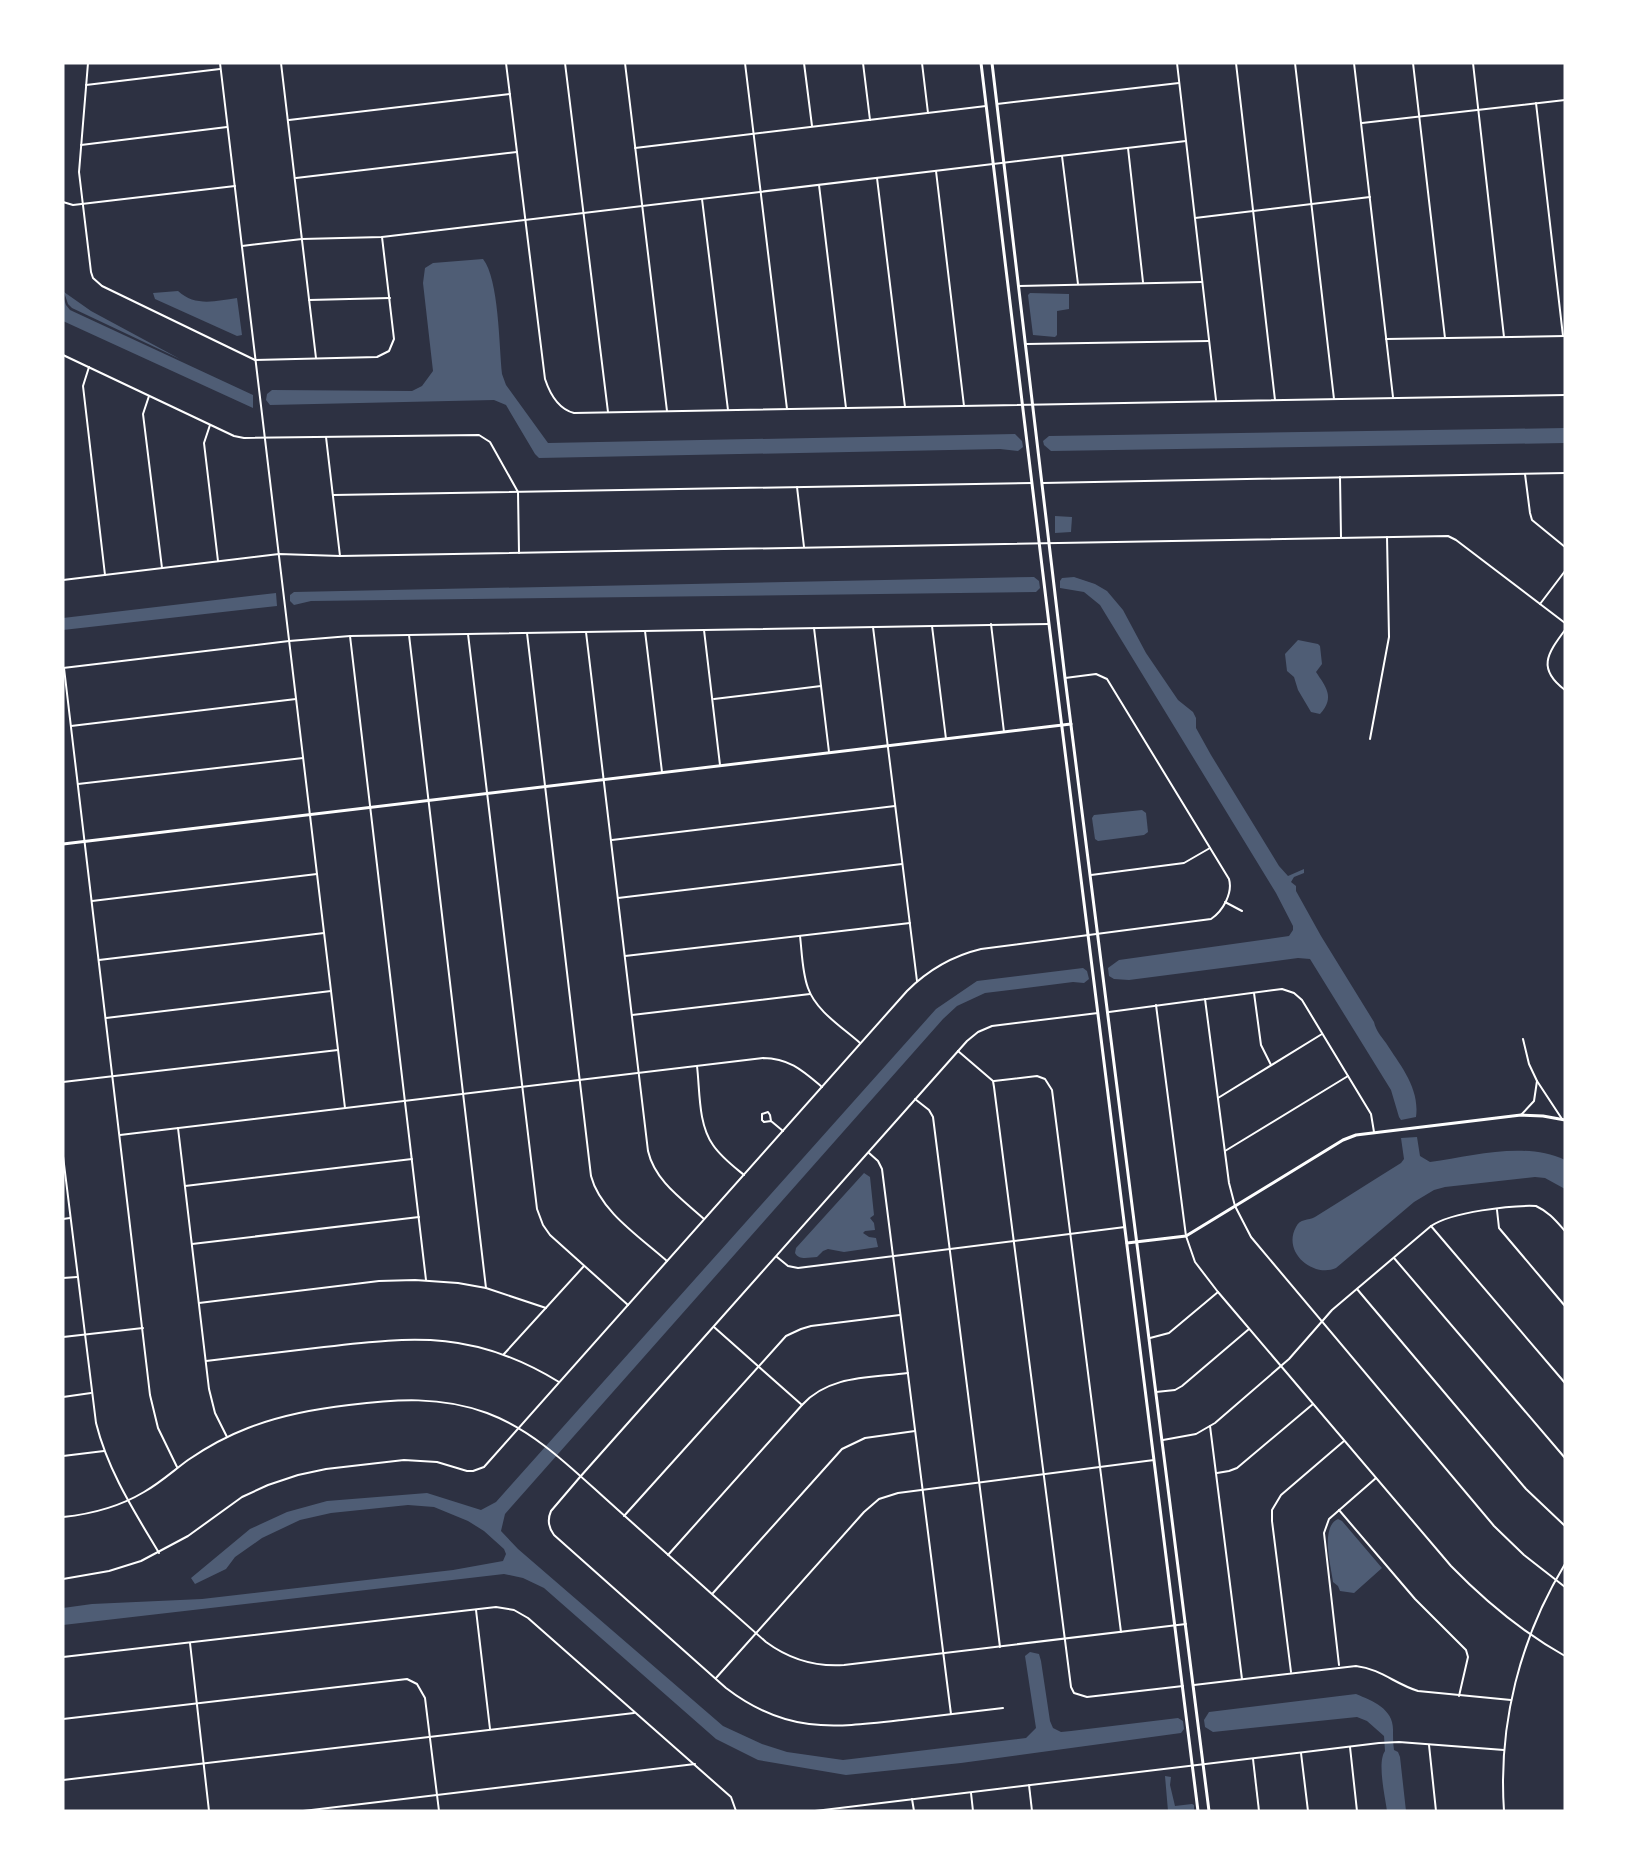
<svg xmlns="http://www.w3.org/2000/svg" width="1628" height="1874" font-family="'Source Sans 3',sans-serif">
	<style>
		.water { fill: #4f5d75 }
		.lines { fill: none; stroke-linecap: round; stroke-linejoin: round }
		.minor { stroke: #fff; stroke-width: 2 }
		.tertiary { stroke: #fff; stroke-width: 3 }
	</style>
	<rect width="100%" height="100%" fill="#2d3142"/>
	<g class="water">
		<path d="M483,259C499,279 499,346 502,374L506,385L548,443L1015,434L1022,441L1023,447L1018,451L1000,449L539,458L535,454L506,405L494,400L270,405L266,400L267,394L272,390L412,391L422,386L433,371L423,283L425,268L433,263Z"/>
		<path d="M178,291C195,307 216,301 237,298L242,335L237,336L155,299L153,293Z"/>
		<polygon points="64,292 91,311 180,359 72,308 68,304"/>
		<polygon points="1030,293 1069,294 1069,309 1057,311 1057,335 1055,337 1033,335 1028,295"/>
		<polygon points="63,296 66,305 70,310 253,395 253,408 63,321"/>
		<polygon points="1565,428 1565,443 1051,451 1044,445 1043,441 1049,436"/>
		<polygon points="1055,516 1072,517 1071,532 1055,533"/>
		<polygon points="1034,577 1039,581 1040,588 1036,592 311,601 294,605 290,601 290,595 294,592"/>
		<path d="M1074,577L1095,584L1107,591L1123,610L1146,653L1178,700L1193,712L1196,718V728L1211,755L1279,866L1288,876L1304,869V873L1294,877L1291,882L1296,886V891L1321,936L1374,1022C1376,1031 1381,1036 1386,1043C1400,1065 1420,1088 1416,1117L1401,1120L1399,1117L1391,1090L1310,959L1298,958L1129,980L1114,979L1109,976L1108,968L1119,960L1289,936L1293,930V926L1276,893L1100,605L1084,592L1060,588V581L1062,578Z"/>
		<polygon points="276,593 277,606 63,630 63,618"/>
		<path d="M1298,640L1318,644L1320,646L1322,664L1316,672C1325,686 1336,697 1320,714L1311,712L1298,690L1294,677L1287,671L1285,654Z"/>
		<polygon points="1142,810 1146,813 1148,832 1144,835 1098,841 1095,839 1092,818 1094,815"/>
		<polygon points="1083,968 1087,971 1089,979 1084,983 1073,982 985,993 957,1006 943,1019 505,1514 501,1531 518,1549 723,1726 762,1744 787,1752 843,1760 1026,1738 1036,1728 1025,1656 1030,1652 1039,1654 1041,1661 1050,1721 1053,1728 1061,1732 1071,1731 1178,1718 1183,1721 1184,1729 1181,1733 961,1763 846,1775 758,1760 716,1739 544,1588 523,1578 504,1574 63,1625 63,1608 92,1604 202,1599 453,1570 503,1561 506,1554 504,1549 484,1531 468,1521 434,1507 408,1505 331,1513 300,1520 262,1538 235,1557 226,1569 195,1584 191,1578 250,1529 287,1512 327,1501 427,1493 481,1510 496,1502 936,1009 977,981"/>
		<path d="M1417,1137L1420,1156L1430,1162C1473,1156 1524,1141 1565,1160V1189L1545,1178L1535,1177L1445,1187L1434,1190L1414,1202L1336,1268C1313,1278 1282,1252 1296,1227C1300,1218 1308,1221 1315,1217C1344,1199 1372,1181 1401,1163L1404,1159L1401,1138Z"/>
		<path d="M864,1173L870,1177L874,1215L870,1218L874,1223L875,1230L865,1231L863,1233L869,1237L876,1238L878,1247L844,1252L828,1249L823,1251L817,1257C810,1257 799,1261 795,1253L796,1248Z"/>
		<path d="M1338,1519L1342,1521L1382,1568L1354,1593L1340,1591L1338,1586L1333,1582C1331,1566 1320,1527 1338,1519Z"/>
		<path d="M1356,1694C1373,1701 1394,1709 1393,1731C1393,1737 1393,1743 1394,1750L1398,1752L1400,1757L1406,1811H1387C1385,1796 1377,1762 1385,1751L1384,1736L1367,1721L1357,1717L1213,1732L1205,1727L1204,1720L1209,1712Z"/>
		<polygon points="1165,1776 1171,1777 1170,1785 1175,1806 1192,1804 1194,1805 1194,1811 1168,1811"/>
	</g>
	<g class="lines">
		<g class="minor">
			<polyline points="88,63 79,172 91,272 93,278 102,286 255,360 377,357 389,351 394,339 382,237"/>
			<polyline points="220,63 345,1108"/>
			<polyline points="281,63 316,358"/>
			<path d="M506,63L545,379C550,394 558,409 574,413L1565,395"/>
			<polyline points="565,63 608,412"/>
			<polyline points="625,63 667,411"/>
			<polyline points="745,63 787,409"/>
			<polyline points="804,63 812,126"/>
			<polyline points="863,63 870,120"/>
			<polyline points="922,63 928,113"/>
			<polyline points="1177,63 1216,400"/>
			<polyline points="1236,63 1275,400"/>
			<polyline points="1295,63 1334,399"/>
			<polyline points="1354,63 1393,397"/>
			<polyline points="1413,63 1445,338"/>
			<polyline points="1473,63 1504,337"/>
			<polyline points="86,85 220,69"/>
			<polyline points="1536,103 1563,336"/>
			<polyline points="997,104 1179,83"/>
			<polyline points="289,120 510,94"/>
			<polyline points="1362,123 1565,100"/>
			<polyline points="81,145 227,127"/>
			<polyline points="635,148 986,106"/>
			<polyline points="1128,148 1143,282"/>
			<polyline points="1062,156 1078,284"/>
			<polyline points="936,171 964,406"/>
			<polyline points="296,178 517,152"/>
			<polyline points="877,178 905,407"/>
			<polyline points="819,185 846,408"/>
			<polyline points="702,199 728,410"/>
			<polyline points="63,202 73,205 235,186"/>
			<polyline points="1195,218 1370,197"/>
			<polyline points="242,246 302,239 382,237 1186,141"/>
			<polyline points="1019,286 1202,282"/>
			<polyline points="309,300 390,298"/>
			<polyline points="1386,339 1565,336"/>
			<polyline points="1026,344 1209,341"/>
			<polyline points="63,355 234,436 244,438 479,435 490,442 518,492 519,553"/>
			<polyline points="89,367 83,386 105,575"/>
			<polyline points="149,396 143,414 162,568"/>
			<polyline points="210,425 204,443 218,561"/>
			<polyline points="326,437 340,556"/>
			<polyline points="1525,474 1530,513 1532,520 1565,547"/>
			<polyline points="1340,477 1341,537"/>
			<polyline points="1043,483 1565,473"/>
			<polyline points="797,487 804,547"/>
			<polyline points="333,495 1032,483"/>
			<polyline points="63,580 279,554 340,556 1448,536 1456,540 1565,623"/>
			<polyline points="1540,604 1565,571"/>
			<polyline points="991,624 1004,732"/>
			<polyline points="932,626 946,739"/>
			<polyline points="873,627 917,981"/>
			<polyline points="814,628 829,752"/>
			<polyline points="704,630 720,765"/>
			<path d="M1565,630C1547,654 1537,669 1565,690"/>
			<polyline points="645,631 662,772"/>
			<path d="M586,632L648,1151C655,1181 682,1199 704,1219"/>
			<path d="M527,633L591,1176C600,1211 640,1237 667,1261"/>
			<polyline points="468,634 537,1209 543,1225 550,1235 628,1305"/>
			<polyline points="409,635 486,1288"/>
			<polyline points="350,636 426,1280"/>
			<polyline points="63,668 289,641 350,636 1049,624"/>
			<polyline points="64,668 150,1395 158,1428 177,1467"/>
			<polyline points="714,699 821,686"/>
			<polyline points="71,726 296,699"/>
			<polyline points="1370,739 1389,637 1387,537"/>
			<polyline points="78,784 303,758"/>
			<polyline points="612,840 895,806"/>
			<polyline points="1091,875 1184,863 1210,848"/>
			<polyline points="618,898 902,864"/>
			<polyline points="92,901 317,874"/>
			<polyline points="1225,902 1242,911"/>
			<path d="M800,936C802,952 802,972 808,988C816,1011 842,1027 860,1043"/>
			<polyline points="625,956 910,923"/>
			<polyline points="99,960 324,933"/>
			<polyline points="1254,993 1261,1045 1271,1065"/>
			<polyline points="1205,999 1229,1183 1235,1206 1251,1237 1494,1526 1524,1555 1565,1587"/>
			<path d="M1156,1005L1186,1236L1195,1262L1218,1292L1451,1566C1485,1601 1522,1632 1565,1656"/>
			<polyline points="1109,1012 1282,989 1294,993 1302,1000 1371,1114 1374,1132"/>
			<polyline points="632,1015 810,994"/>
			<polyline points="106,1018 331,991"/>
			<polyline points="958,1051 993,1081 994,1087 1071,1687 1074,1693 1087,1697 1183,1686"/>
			<path d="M697,1066C700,1091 698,1124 713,1145C721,1157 733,1166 744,1175"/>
			<polyline points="994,1081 1037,1076 1045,1079 1052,1090 1121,1632"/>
			<polyline points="1537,1081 1562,1119"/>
			<polyline points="63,1082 338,1050"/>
			<polyline points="1218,1098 1322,1034"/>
			<polyline points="915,1099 929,1110 933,1117 1000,1647"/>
			<polyline points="1521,1115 1534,1101 1537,1081 1529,1064 1523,1039"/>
			<polyline points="771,1121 764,1122 762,1120 762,1114 768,1112 770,1115 771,1121 783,1131"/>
			<polyline points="178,1128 209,1389 215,1413 227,1437"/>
			<path d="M120,1135L763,1058C789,1058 803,1071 822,1087"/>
			<polyline points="1225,1151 1348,1076"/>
			<polyline points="869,1153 878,1161 882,1169 951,1714"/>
			<path d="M63,1156L96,1423C108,1471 134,1511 159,1553"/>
			<polyline points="185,1186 412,1159"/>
			<polyline points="1497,1210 1499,1228 1565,1306"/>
			<polyline points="63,1219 70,1218"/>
			<polyline points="1431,1226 1565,1383"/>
			<polyline points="192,1244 419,1217"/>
			<polyline points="777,1257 788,1266 798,1268 1125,1227"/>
			<polyline points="1394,1258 1565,1458"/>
			<polyline points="63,1278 77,1277"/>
			<polyline points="1357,1289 1526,1489 1565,1526"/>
			<polyline points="199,1303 379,1281 415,1280 458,1283 486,1288 546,1308"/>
			<polyline points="714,1327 802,1405"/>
			<polyline points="63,1337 143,1328"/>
			<polyline points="1150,1338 1169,1333 1218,1292"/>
			<polyline points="504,1354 584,1266"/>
			<path d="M206,1361C245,1356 285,1352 324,1347C417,1336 476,1331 559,1382"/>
			<polyline points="1156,1392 1175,1390 1182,1386 1249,1329"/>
			<polyline points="63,1397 91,1393"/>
			<polyline points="1210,1426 1242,1679"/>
			<path d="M1163,1440L1196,1434L1215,1423L1289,1359L1332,1310L1431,1226C1452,1212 1511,1205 1536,1206C1549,1212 1556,1221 1565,1231"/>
			<polyline points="63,1456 104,1451"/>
			<polyline points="1217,1473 1229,1471 1237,1468 1313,1404"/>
			<polyline points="1339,1510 1415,1599 1466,1650 1468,1657 1459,1696"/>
			<polyline points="624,1516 786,1336 801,1329 811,1326 900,1315"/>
			<path d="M63,1517C92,1514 119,1507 144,1492C160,1483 173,1471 188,1460C207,1447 227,1436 248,1428C281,1415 314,1409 349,1405C396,1399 441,1396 487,1413C538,1432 577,1474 617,1509C667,1554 716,1598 766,1642C789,1659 815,1667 844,1665L1186,1624"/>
			<path d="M668,1555L802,1405C829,1375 870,1378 908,1373"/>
			<path d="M63,1579L109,1571L141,1561L188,1536L242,1497L268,1485L298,1475L326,1469L404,1460L437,1462L467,1471H473L484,1467L907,991C928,970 952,956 981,949L1211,919C1223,911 1233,893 1229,879L1107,679L1096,674L1065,678"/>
			<polyline points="713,1593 842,1449 865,1438 915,1431"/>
			<polyline points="476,1610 490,1729"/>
			<polyline points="190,1643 209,1811"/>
			<polyline points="63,1657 496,1607 514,1610 528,1618 731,1797 736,1811"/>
			<polyline points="1339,1665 1324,1533 1329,1519 1376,1478"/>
			<polyline points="1291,1672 1272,1521 1272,1510 1281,1495 1344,1441"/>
			<polyline points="716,1678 864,1512 879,1499 898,1493 1154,1460"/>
			<path d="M1194,1685L1356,1666C1381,1669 1395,1684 1418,1691L1511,1700"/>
			<path d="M1003,1708C969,1712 935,1716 902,1720C832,1728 786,1734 726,1688L554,1535C548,1527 547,1520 551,1511L580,1477L967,1041L978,1032L992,1026L1098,1013"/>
			<polyline points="63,1719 407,1679 417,1684 425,1698 439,1811"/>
			<polyline points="1429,1745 1436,1811"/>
			<polyline points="1350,1747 1357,1811"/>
			<polyline points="1301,1753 1308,1811"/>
			<polyline points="1565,1756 1565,1808"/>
			<polyline points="1253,1759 1259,1811"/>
			<polyline points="63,1780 634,1713"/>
			<polyline points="1029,1785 1032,1811"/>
			<polyline points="971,1793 973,1811"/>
			<polyline points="912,1799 914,1811"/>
			<polyline points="303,1811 695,1764"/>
			<polyline points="815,1811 1379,1743 1399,1742 1504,1750"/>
			<path d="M1504,1811C1498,1724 1520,1638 1565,1564"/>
		</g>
		<g class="tertiary">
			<polyline points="981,63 1049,624 1198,1811"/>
			<polyline points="992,63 1065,678 1209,1811"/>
			<polyline points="63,844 1071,724"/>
			<polyline points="1127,1243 1186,1236 1343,1140 1356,1135 1521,1115 1543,1116 1565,1120"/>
		</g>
	</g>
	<rect width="1628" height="1874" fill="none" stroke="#ffffff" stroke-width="129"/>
</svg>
